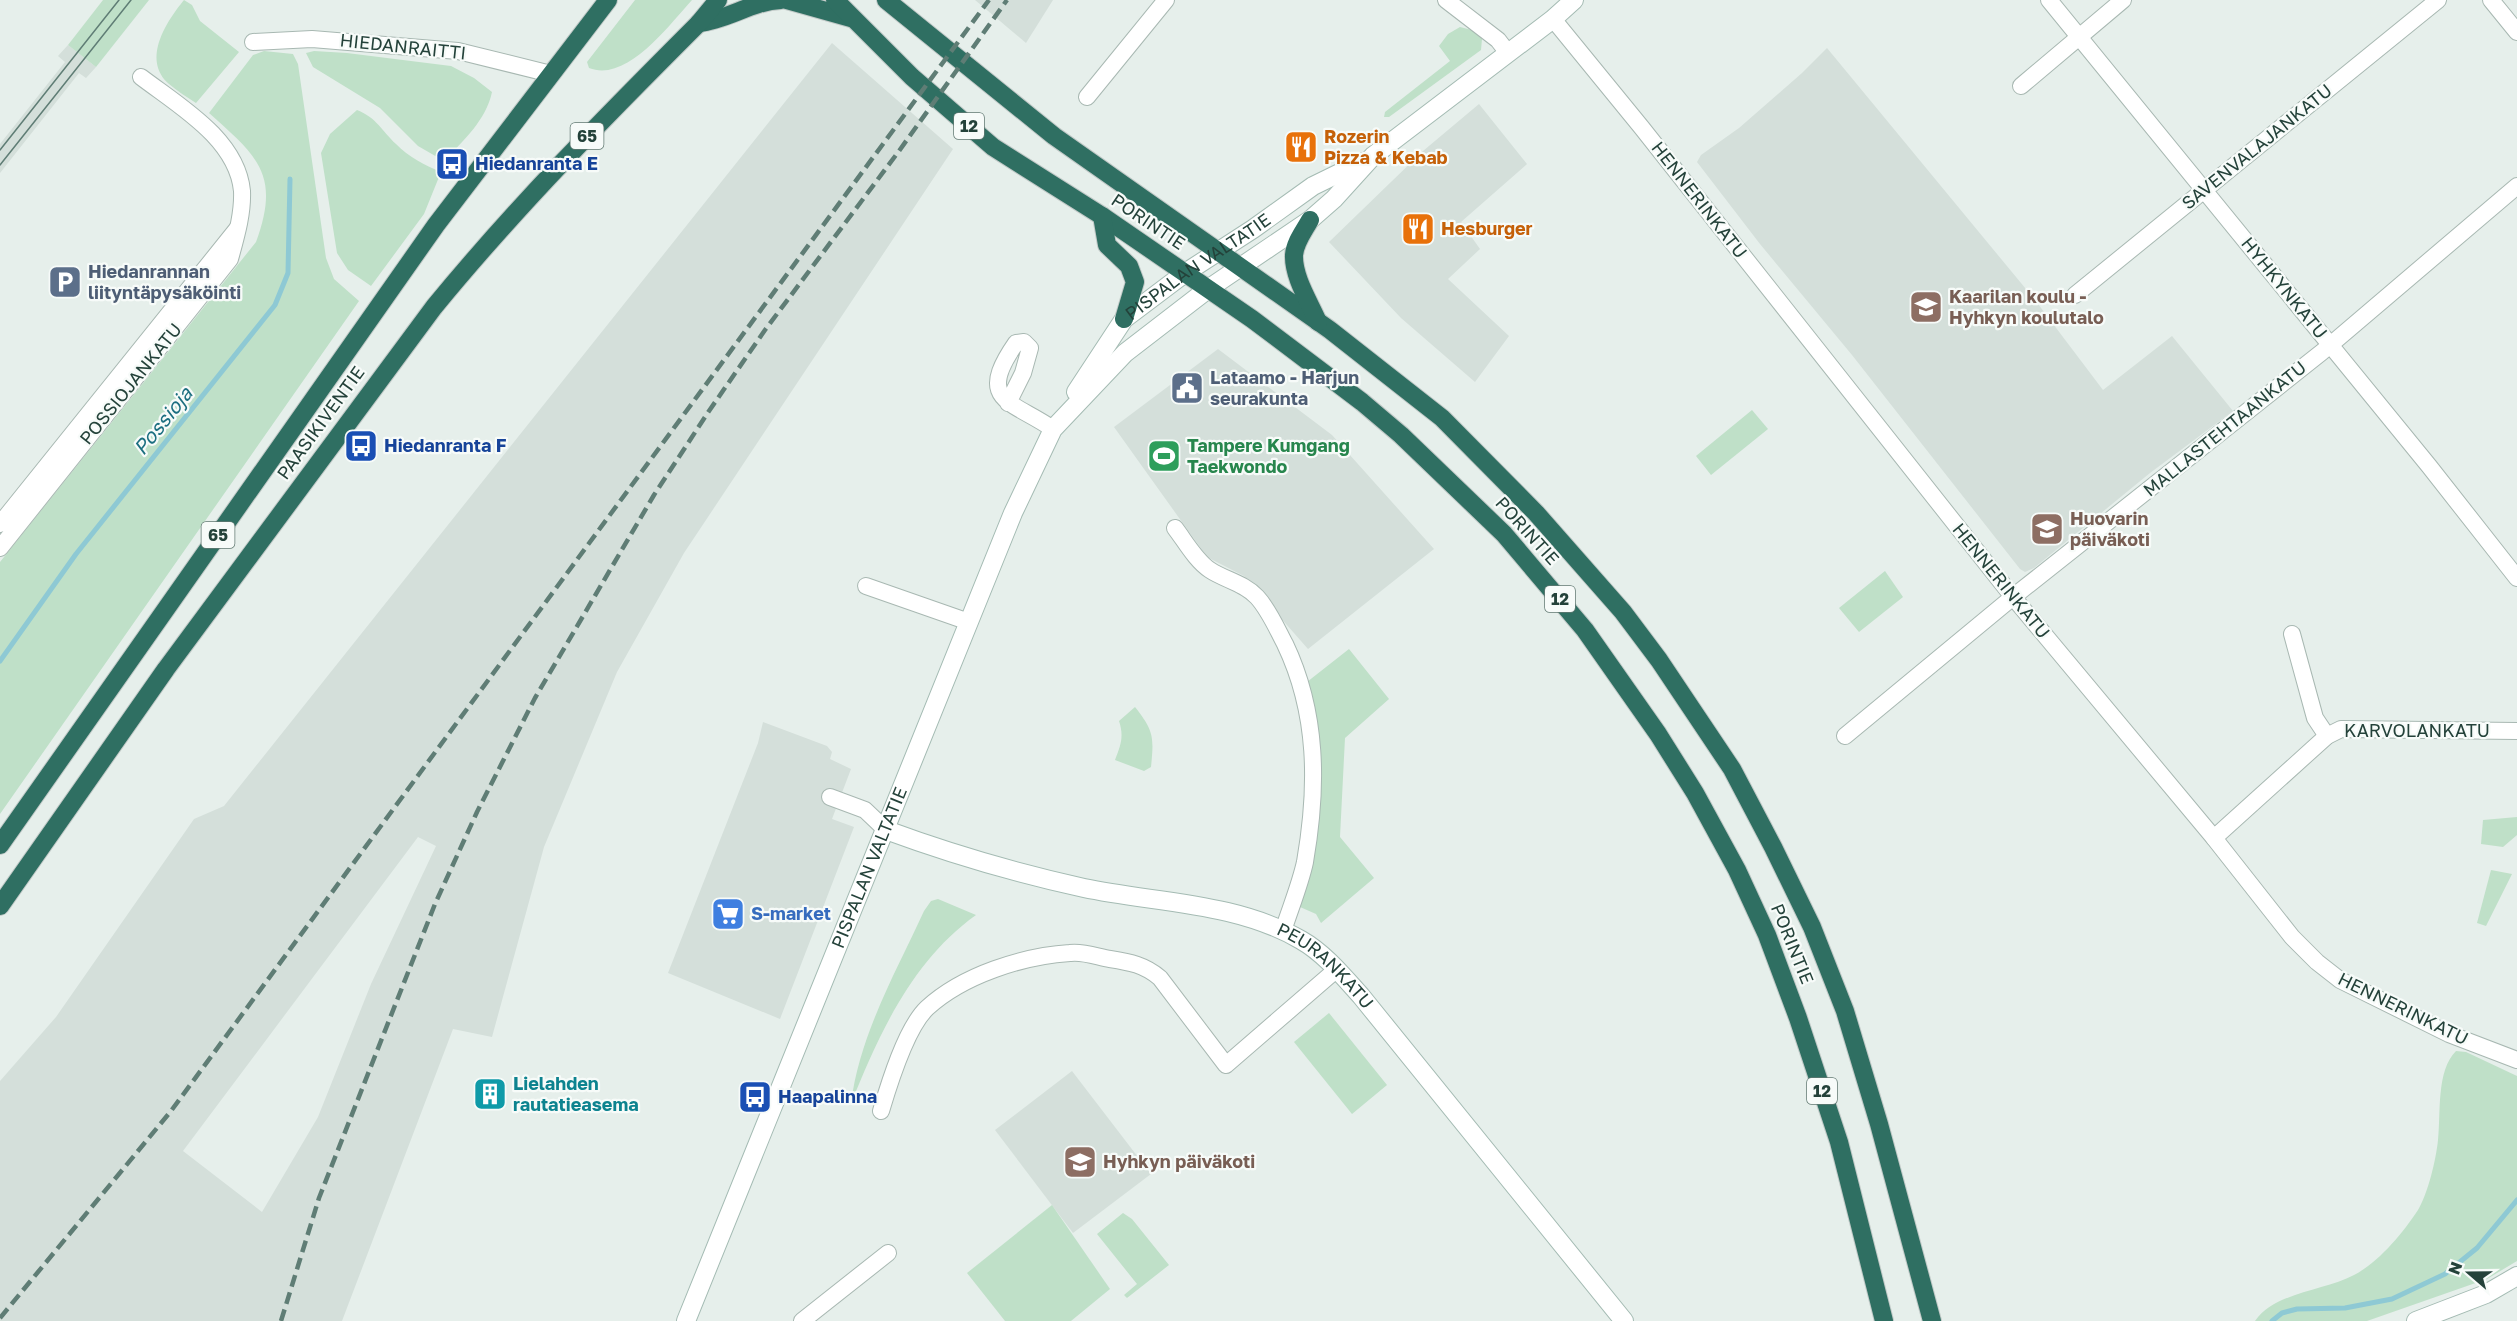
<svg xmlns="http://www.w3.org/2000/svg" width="2517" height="1321" font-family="'Golos Text',sans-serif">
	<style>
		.built { fill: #d4dfda; fill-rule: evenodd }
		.green { fill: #bfe0c8 }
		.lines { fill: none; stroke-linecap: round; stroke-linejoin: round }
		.stream { stroke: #8ec9d4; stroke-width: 5 }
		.street-casing { stroke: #a8b8b2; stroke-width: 18 }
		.secondary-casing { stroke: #a4bbb3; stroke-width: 20 }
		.highway-casing { stroke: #c2cac8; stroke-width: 20 }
		.street { stroke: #fff; stroke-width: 16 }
		.secondary { stroke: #fff; stroke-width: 18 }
		.highway { stroke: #2f6f62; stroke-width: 18 }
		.tram { stroke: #5f7d75; stroke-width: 1.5 }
		.rail { stroke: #5f7d75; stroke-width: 4.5; stroke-dasharray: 12 6; stroke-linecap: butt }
		.labels { text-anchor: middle; stroke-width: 4.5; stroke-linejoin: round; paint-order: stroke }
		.shield { fill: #f7fbf9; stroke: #637a73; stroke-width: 1.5 }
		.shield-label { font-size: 16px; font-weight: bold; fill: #24423a }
		.street-label { font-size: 18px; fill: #24423a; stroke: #f7fbf9 }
		.food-label { font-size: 18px; font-weight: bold; fill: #c56008; stroke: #f7fbf9; text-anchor: start }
		.transit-label { font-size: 18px; font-weight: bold; fill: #164399; stroke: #f7fbf9; text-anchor: start }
		.service-label { font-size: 18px; font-weight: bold; fill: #4e5e75; stroke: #f7fbf9; text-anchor: start }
		.education-label { font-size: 18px; font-weight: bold; fill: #785e54; stroke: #f7fbf9; text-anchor: start }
		.leisure-label { font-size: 18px; font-weight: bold; fill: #27864d; stroke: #f7fbf9; text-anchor: start }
		.shop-label { font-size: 18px; font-weight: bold; fill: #366cbe; stroke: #f7fbf9; text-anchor: start }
		.culture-label { font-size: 18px; font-weight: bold; fill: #0d838f; stroke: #f7fbf9; text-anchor: start }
		.water-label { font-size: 20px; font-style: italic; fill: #1c6f80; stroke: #f7fbf9 }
	</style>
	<rect width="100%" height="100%" fill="#e6efeb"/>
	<g class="built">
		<polygon points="975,0 1053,0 1026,43"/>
		<path d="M832,43L953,149L684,553L617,672L544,847L492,1037L453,1029L342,1321H0V1081L56,1017L194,819L224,806ZM418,837L436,846L371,984L318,1117L262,1212L183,1151Z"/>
		<polygon points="68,45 96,67 86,78 79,73 0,173 0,144 65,62 58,56"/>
		<polygon points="1827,48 2035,300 2103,390 2172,336 2233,411 2150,473 2034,568 2025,572 2020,569 1852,355 1760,244 1697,162 1701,155 1739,128 1802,73"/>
		<polygon points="1479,104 1527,164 1461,222 1480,249 1448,279 1509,336 1475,382 1401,318 1329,242 1423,151"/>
		<polygon points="1218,349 1332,435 1434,549 1308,649 1244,576 1207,557 1114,427"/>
		<polygon points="763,722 827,746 832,752 830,759 851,769 832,819 854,827 780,1019 668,973 758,743"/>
		<polygon points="1072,1071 1151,1174 1073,1233 995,1130"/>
	</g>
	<g class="green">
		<polygon points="103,0 149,0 96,67 68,45"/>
		<path d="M184,0L192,5L200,21L239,52L196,103C187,97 177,91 169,84C141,59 167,21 184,0Z"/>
		<path d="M635,0H692C669,25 627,83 589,68L587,62Z"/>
		<polygon points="1460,27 1476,31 1482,39 1481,50 1389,117 1384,117 1385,112 1450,61 1439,46 1448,34"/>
		<path d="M264,51L293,54L298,64L326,258L334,279L359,301L0,814V562L256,242C281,174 257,156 209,113L253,55Z"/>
		<path d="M314,51L347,53L451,66L474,78L492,92C486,120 464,140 444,161L418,146L380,108L313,67L306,53Z"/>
		<path d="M357,110C377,118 381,130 396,144C409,157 424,165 441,172L424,214L371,286L348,270L337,253L321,153L330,134Z"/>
		<polygon points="1752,410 1768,429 1711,475 1696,456"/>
		<polygon points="1885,571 1903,597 1859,632 1839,608"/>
		<path d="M1349,649L1389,699L1345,738L1340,837L1374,878L1321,923L1316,914L1300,907C1321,833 1330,757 1307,682Z"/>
		<path d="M1135,707C1154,731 1154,737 1151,767L1144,771L1115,760C1121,745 1124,736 1119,721Z"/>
		<polygon points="2517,817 2517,835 2503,847 2481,844 2483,820"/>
		<polygon points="2491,870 2512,874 2486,926 2477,923"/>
		<path d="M938,899L976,915C913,960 879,1033 851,1104C859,1036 896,972 924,911L931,901Z"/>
		<polygon points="1329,1013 1387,1085 1352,1114 1294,1042"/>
		<path d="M2456,1051L2466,1052L2517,1076V1261L2487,1279L2367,1321H2255C2275,1292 2324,1291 2354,1275C2379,1262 2402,1234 2418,1210C2428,1193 2436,1160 2438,1140C2441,1113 2436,1071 2456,1051Z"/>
		<polygon points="1052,1205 1110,1289 1071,1321 1005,1321 967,1273"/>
		<polygon points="1123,1213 1132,1219 1169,1265 1127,1298 1124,1295 1137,1284 1097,1234"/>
	</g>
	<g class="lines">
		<g class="stream">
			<polyline points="0,661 76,554 275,305 288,273 290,179"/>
			<polyline points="2272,1321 2282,1313 2297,1309 2345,1308 2392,1299 2445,1274 2477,1248 2517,1200"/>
		</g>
		<defs>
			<g id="street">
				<polyline points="1446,0 1498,40 1508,53"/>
				<polyline points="2049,0 2429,466 2517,578"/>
				<polyline points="2491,0 2517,32"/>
				<polyline points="1553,19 1642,128 2013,597 2214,838 2292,937 2317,962 2340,980 2449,1034 2517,1060"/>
				<polyline points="253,42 312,39 458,51 551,74"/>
				<polyline points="2021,86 2123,0"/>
				<polyline points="1087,97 1166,0"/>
				<polyline points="2075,295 2438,0"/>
				<path d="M1008,403L1023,373L1030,348L1024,342L1016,343C975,402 1011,400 1053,429"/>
				<polyline points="0,524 237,229"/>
				<path d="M1175,528C1185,541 1196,561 1210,570C1225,580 1244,583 1257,597C1269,610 1277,629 1285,644C1318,713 1318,787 1305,862C1300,885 1290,909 1283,931"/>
				<path d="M0,548L230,259C236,237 243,214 242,191C237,139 179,106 141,77"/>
				<polyline points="866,586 969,622"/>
				<polyline points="2292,634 2315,718 2327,736"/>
				<polyline points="1845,736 2013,597 2322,352 2517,186"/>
				<polyline points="830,797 865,810 886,830"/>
				<polyline points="2214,838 2327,736 2341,729 2517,731"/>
				<path d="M881,1111C889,1084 906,1028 927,1008C963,975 1023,956 1070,953C1083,951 1098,957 1110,959C1130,962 1145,965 1160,978L1226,1065L1337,969"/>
				<polyline points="802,1321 888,1253"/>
			</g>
			<g id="secondary">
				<path id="s1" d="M1076,392L1124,319L1185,273L1253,229L1313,186L1362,162"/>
				<path id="s2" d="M886,830C951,854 1016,873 1084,888C1155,903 1236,902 1301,940C1324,953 1343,976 1361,996L1624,1321"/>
				<path id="s3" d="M686,1321L1013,513L1053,429L1125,353L1208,289L1310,220L1334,199L1373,156L1553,19L1574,0"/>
				<polyline points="2416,1321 2486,1294 2517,1276"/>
			</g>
			<g id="highway">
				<polyline points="787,0 851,18"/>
				<polyline points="835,0 912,77 993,147 1102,216 1252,319 1362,402 1401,435 1504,534 1585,630 1658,734 1695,793 1737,870 1767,935 1798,1018 1839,1142 1884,1321"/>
				<polyline points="886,0 1054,136 1330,330 1442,418 1536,513 1623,612 1659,660 1732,769 1773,847 1812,927 1845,1011 1879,1124 1932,1321"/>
				<path d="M699,23C728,20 752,1 781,0"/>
				<polyline points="1102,216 1107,245 1129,266 1135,282 1124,319"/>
				<path d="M1310,220C1304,231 1295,242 1294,255C1293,277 1310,303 1318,322"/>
				<polyline points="0,845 436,225 608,0"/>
				<path d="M0,906L166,669L434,307C516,207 607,115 699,23L718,0"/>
			</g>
		</defs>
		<use href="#street" class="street-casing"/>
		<use href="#secondary" class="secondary-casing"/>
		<use href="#highway" class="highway-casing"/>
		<use href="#street" class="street"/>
		<use href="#secondary" class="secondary"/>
		<use href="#highway" class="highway"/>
		<g class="tram">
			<polyline points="0,150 119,0"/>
			<polyline points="0,165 131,0"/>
		</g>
		<g class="rail">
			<polyline points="0,1318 171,1111 989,0"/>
			<polyline points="281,1321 319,1198 435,904 477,812 535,698 654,495 709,411 765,330 899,151 1007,0"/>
		</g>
	</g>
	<defs>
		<symbol id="restaurant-square" viewBox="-11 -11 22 22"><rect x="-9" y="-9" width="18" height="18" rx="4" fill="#e8710a" stroke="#f7fbf9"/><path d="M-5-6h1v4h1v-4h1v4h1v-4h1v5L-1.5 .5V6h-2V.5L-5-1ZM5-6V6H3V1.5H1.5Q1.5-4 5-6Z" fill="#fff"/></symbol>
		<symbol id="bus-square" viewBox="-11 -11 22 22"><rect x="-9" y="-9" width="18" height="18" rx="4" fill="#1a4fb4" stroke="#f7fbf9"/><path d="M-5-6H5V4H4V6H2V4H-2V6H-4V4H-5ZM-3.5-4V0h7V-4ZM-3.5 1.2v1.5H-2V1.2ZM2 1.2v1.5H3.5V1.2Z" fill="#fff"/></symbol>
		<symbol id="parking-square" viewBox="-11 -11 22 22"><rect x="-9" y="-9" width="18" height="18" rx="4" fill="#5c6f8a" stroke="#f7fbf9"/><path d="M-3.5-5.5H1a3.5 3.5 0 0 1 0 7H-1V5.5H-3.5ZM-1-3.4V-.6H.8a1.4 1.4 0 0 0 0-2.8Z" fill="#fff"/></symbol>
		<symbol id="school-square" viewBox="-11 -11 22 22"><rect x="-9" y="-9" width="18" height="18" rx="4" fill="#8d6e63" stroke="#f7fbf9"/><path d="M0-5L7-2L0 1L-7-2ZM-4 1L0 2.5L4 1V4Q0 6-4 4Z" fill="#fff"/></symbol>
		<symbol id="civic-square" viewBox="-11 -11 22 22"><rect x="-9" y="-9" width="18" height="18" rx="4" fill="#5c6f8a" stroke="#f7fbf9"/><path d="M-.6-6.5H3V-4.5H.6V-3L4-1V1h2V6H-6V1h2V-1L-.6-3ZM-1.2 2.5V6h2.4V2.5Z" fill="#fff"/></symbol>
		<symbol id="stadium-square" viewBox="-11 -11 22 22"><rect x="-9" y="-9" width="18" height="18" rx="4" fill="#2e9e5b" stroke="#f7fbf9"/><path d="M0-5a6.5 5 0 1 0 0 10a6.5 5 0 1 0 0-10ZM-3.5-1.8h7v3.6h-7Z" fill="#fff"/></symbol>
		<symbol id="supermarket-square" viewBox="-11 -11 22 22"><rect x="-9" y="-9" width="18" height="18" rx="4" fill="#3f7fe0" stroke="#f7fbf9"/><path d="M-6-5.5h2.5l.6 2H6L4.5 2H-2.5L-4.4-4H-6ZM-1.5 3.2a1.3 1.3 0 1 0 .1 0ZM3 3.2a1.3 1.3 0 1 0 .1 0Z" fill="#fff"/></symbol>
		<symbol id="building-square" viewBox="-11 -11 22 22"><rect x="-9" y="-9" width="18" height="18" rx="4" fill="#0f9aa8" stroke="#f7fbf9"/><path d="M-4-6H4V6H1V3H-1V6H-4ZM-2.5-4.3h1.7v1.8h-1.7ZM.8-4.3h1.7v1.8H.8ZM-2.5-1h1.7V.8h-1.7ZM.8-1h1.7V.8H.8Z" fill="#fff"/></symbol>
	</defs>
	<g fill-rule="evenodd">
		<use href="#restaurant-square" x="1282" y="128" width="38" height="38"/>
		<use href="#bus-square" x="433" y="145" width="38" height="38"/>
		<use href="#restaurant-square" x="1399" y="210" width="38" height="38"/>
		<use href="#parking-square" x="46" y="263" width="38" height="38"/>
		<use href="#school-square" x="1907" y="288" width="38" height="38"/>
		<use href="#civic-square" x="1168" y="369" width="38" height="38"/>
		<use href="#bus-square" x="342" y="427" width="38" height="38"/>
		<use href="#stadium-square" x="1145" y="437" width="38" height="38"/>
		<use href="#school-square" x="2028" y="510" width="38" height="38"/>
		<use href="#supermarket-square" x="709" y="895" width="38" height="38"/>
		<use href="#building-square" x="471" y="1075" width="38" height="38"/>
		<use href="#bus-square" x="736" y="1078" width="38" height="38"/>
		<use href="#school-square" x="1061" y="1143" width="38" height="38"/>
	</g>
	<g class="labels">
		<g class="shield">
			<rect x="954" y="113" width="30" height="26" rx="4.5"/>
			<rect x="570.5" y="123" width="33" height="26" rx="4.5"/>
			<rect x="201.5" y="522" width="33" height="26" rx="4.5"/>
			<rect x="1545" y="586" width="30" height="26" rx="4.5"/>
			<rect x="1807" y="1078" width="30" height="26" rx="4.5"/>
		</g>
		<g class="shield-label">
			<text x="969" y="132">12</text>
			<text x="587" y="142">65</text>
			<text x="218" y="541">65</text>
			<text x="1560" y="605">12</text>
			<text x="1822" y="1097">12</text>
		</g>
		<g class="street-label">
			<text transform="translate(403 47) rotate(6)" y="6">HIEDANRAITTI</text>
			<text transform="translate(2257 147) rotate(-39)" y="6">SAVENVALAJANKATU</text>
			<text transform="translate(1699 200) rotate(52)" y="6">HENNERINKATU</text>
			<text transform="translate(1148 222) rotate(34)" y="6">PORINTIE</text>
			<text dy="6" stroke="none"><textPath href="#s1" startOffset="178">PISPALAN VALTATIE</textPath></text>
			<text transform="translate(2284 288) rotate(51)" y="6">HYHKYNKATU</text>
			<text transform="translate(131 384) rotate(-51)" y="6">POSSIOJANKATU</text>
			<text transform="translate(321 423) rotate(-54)" y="6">PAASIKIVENTIE</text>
			<text transform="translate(2225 429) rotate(-39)" y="6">MALLASTEHTAANKATU</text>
			<text transform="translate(1527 531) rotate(48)" y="6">PORINTIE</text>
			<text transform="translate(2001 581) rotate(51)" y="6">HENNERINKATU</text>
			<text x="2417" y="737">KARVOLANKATU</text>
			<text dy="6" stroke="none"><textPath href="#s3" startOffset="489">PISPALAN VALTATIE</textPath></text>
			<text transform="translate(1792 944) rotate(68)" y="6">PORINTIE</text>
			<text dy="6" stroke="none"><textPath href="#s2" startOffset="466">PEURANKATU</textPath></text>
			<text transform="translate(2403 1009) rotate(26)" y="6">HENNERINKATU</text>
		</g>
		<g class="food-label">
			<text x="1324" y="143">Rozerin<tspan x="1324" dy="21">Pizza &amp; Kebab</tspan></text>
			<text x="1441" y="235">Hesburger</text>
		</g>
		<g class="transit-label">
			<text x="475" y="170">Hiedanranta E</text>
			<text x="384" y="452">Hiedanranta F</text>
			<text x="778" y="1103">Haapalinna</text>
		</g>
		<g class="service-label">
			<text x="88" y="278">Hiedanrannan<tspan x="88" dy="21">liityntäpysäköinti</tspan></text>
			<text x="1210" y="384">Lataamo - Harjun<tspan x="1210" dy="21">seurakunta</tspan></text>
		</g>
		<g class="education-label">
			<text x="1949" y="303">Kaarilan koulu -<tspan x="1949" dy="21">Hyhkyn koulutalo</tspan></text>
			<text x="2070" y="525">Huovarin<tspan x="2070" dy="21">päiväkoti</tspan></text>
			<text x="1103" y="1168">Hyhkyn päiväkoti</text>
		</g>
		<g class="leisure-label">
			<text x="1187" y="452">Tampere Kumgang<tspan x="1187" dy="21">Taekwondo</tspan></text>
		</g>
		<g class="shop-label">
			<text x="751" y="920">S-market</text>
		</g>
		<g class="culture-label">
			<text x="513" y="1090">Lielahden<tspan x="513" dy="21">rautatieasema</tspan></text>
		</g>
		<g class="water-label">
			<text transform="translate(163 421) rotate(-51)" y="7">Possioja</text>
		</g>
	</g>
	<g transform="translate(2469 1273) rotate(290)" stroke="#f7fbf9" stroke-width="4.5" paint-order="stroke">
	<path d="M0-4.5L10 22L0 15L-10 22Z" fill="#24423a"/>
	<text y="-9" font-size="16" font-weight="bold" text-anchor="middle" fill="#24423a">N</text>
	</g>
</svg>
